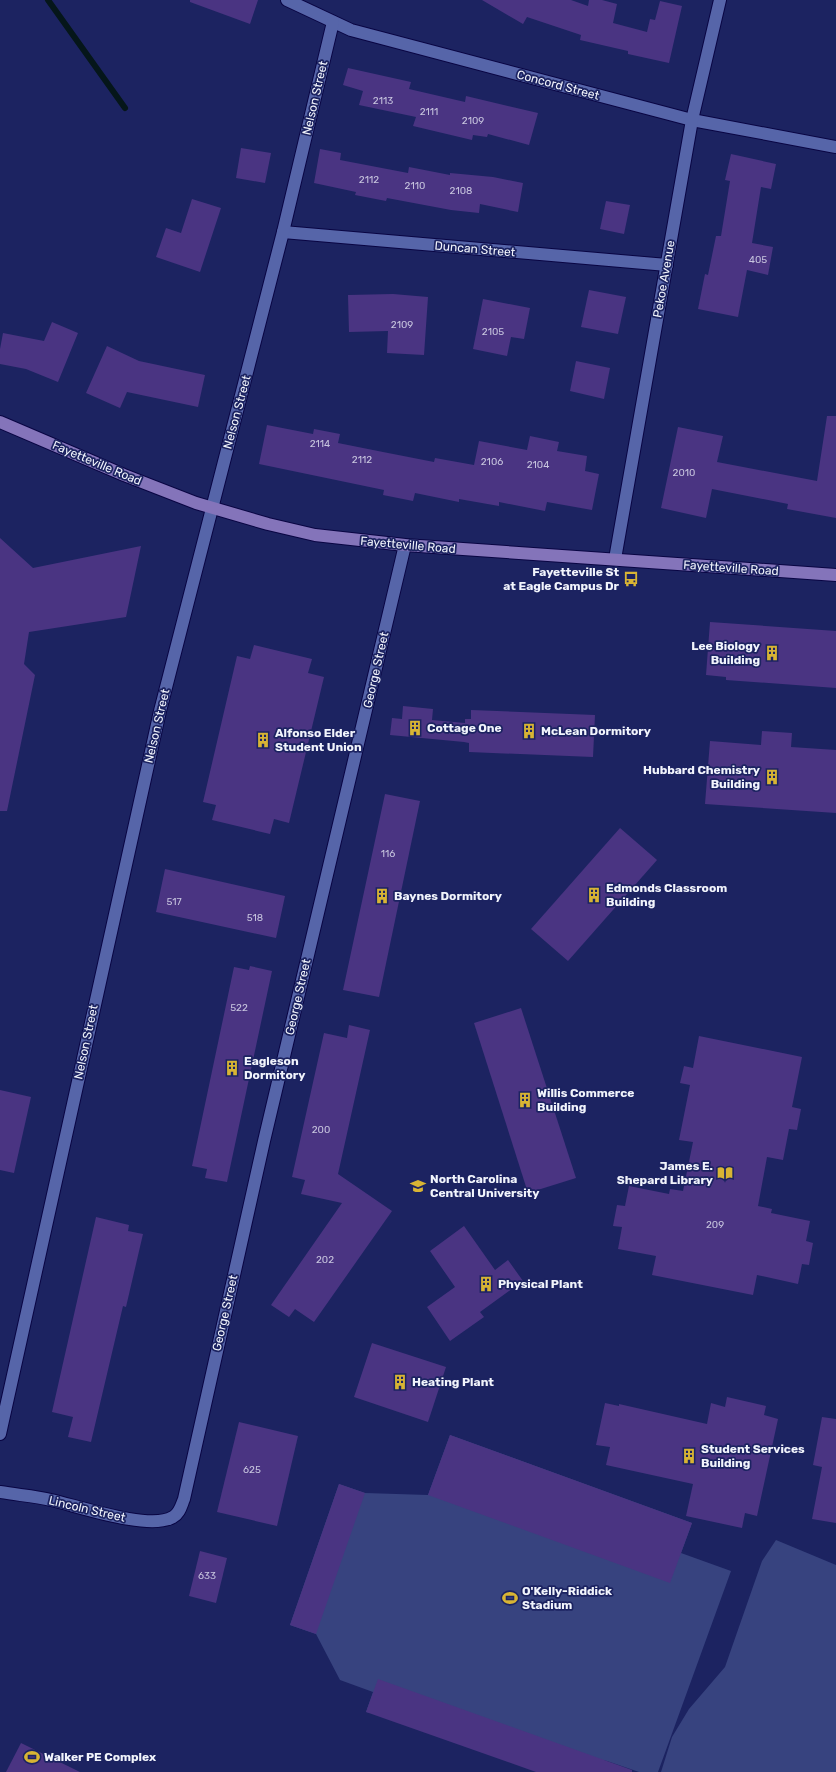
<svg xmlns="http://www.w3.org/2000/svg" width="836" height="1772" font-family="Rubik,sans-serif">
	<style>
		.green { fill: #37437f }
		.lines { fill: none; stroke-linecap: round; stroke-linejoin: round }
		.stream { stroke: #05161a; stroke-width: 6 }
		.building { fill: #4a3482 }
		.street-casing { stroke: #090543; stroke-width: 14 }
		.secondary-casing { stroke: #090543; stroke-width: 14 }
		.street { stroke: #5665a9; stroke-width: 12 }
		.secondary { stroke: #8474ba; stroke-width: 12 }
		.labels { text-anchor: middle; stroke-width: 3.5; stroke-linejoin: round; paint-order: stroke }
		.number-label { font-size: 10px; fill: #c7c4de }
		.street-label { font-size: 12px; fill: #f1f4fc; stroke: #1c2361 }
		.poi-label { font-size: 12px; font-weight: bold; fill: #f1f4fc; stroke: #1c2361; text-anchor: start }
	</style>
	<rect width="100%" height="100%" fill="#1c2361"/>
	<g class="green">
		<polygon points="450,1435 692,1523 681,1553 731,1571 658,1772 639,1772 607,1761 366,1712 373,1692 340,1680 316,1634 290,1625 339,1484 365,1493 428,1495"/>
		<polygon points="776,1540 836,1565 836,1772 661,1772 672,1737 689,1709 725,1667 762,1561"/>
	</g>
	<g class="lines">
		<polyline class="stream" points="48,0 125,108"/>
	</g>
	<g class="building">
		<polygon points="190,0 258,0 250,24 190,2"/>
		<polygon points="482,0 571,0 588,6 589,0 602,0 617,4 613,23 647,32 650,19 655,20 660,1 682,6 669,63 628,54 628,51 580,40 581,35 527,17 523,24"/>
		<polygon points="348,68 411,82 409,89 465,102 466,96 538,113 529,145 488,134 487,137 473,135 472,140 413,126 416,117 359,105 363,91 343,85"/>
		<polygon points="241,148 271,153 265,183 236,178"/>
		<polygon points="320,149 341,153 340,160 408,173 409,167 450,175 450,173 493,177 523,183 518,212 480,204 479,213 451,210 387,198 386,201 355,195 356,192 314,183"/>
		<polygon points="731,154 776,164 771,189 761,187 752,243 773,247 768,275 747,270 738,317 698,309 705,274 708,275 716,236 721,236 730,181 725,180"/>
		<polygon points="192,199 221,208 200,272 156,257 166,228 181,233"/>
		<polygon points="606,201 630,205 624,234 600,229"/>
		<polygon points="589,290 626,297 618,334 581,327"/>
		<polygon points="393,294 428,297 424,355 387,353 388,331 349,332 348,295"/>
		<polygon points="483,299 530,308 524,339 511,337 507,356 473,349"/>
		<polygon points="52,322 78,333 58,382 26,369 0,364 0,349 3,333 44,341"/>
		<polygon points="107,346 139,361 205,375 198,407 127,392 120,408 86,393"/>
		<polygon points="576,361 610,368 604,399 570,391"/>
		<polygon points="827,416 836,416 836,518 787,509 788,504 712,489 706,518 661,508 678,427 723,436 717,462 817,481"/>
		<polygon points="267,425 313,434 314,429 340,434 338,443 383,452 434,462 435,458 474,465 479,441 527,450 530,436 559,442 557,451 587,456 585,471 599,474 592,510 547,502 545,511 499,502 499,506 459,499 459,502 415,493 413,501 383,495 384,490 259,464"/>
		<polygon points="0,538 33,568 141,546 126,617 29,632 24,664 35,675 7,811 0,811"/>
		<polygon points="710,622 836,631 836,688 726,680 726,677 706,675"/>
		<polygon points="254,645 312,659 308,673 324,677 289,823 274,819 270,834 212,820 216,805 203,802 237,656 250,659"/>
		<polygon points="403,706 433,709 432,720 465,723 465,719 471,719 471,710 595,715 593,757 469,752 469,743 464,742 390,735 392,718 402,719"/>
		<polygon points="762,731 792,733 791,747 836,750 836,813 705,804 710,741 761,745"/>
		<polygon points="385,794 420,801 379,997 343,990"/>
		<polygon points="620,828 657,860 568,961 531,929"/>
		<polygon points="165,869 285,896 276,938 156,912"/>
		<polygon points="250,966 272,971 227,1182 205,1178 207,1169 192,1166 234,967 249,970"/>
		<polygon points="521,1008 576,1178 528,1193 474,1023"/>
		<polygon points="349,1025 370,1030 338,1174 392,1211 314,1322 295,1309 289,1317 271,1305 342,1203 301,1194 305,1180 292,1177 324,1033 347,1038"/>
		<polygon points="699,1036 802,1057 792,1107 801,1109 797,1130 789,1129 783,1160 767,1157 758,1206 772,1209 771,1213 810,1221 806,1241 813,1243 809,1265 802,1264 798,1284 757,1275 753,1295 652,1275 656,1256 618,1249 622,1227 613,1226 617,1205 625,1206 629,1186 669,1194 670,1189 683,1191 693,1142 679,1140 690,1085 680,1083 684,1066 693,1068"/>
		<polygon points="0,1090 31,1097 14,1173 0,1170"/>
		<polygon points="96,1217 129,1225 128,1231 143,1234 126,1307 123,1306 91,1442 68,1437 73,1417 52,1412"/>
		<polygon points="464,1226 495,1270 508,1260 523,1281 480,1312 484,1317 450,1341 427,1307 455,1287 430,1251"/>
		<polygon points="372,1343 446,1367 428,1422 354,1397"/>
		<polygon points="727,1397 766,1406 764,1415 778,1419 757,1516 745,1513 742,1528 686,1516 693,1484 606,1465 610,1447 596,1445 605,1403 619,1406 619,1404 707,1424 711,1403 725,1407"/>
		<polygon points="822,1417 836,1419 836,1523 812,1519 822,1467 813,1465"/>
		<polygon points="239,1422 298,1436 277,1526 217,1512"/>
		<polygon points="450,1435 692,1523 670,1583 428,1495"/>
		<polygon points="339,1484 365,1493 316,1634 290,1625"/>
		<polygon points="200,1551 227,1558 216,1603 189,1596"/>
		<polygon points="378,1679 632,1770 632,1772 536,1772 366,1712"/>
		<polygon points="21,1743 80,1772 6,1772"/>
	</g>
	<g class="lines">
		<defs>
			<g id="street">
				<polyline points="287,0 351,30 692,120 836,147"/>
				<polyline points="283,232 667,265"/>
				<polyline points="615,559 692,120 720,0"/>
				<polyline points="0,1434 160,711 283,232 333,22"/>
				<path d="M0,1492C17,1495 35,1496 51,1500C78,1506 150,1531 173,1517C180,1513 181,1506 184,1499L264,1141L405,545"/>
			</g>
			<polyline id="secondary" points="0,422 124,475 196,503 268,524 315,535 405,545 836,575"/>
		</defs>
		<use href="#street" class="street-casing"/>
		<use href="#secondary" class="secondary-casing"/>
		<use href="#street" class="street"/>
		<use href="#secondary" class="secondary"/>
	</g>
	<defs>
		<symbol id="bus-bare" viewBox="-9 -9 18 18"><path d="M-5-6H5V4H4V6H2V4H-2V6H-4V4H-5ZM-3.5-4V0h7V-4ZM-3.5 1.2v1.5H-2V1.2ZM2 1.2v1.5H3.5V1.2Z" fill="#d8b434" stroke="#1c2361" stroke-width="2.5" paint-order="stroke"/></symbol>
		<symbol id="building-bare" viewBox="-9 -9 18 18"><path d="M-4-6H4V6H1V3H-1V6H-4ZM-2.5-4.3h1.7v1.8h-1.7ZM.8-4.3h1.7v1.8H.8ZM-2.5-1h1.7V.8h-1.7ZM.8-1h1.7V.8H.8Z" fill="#d8b434" stroke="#1c2361" stroke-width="2.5" paint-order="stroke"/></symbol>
		<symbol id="library-bare" viewBox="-9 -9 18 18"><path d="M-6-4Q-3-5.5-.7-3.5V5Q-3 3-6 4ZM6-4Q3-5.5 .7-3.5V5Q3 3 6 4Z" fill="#d8b434" stroke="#1c2361" stroke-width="2.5" paint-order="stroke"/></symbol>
		<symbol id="university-bare" viewBox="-9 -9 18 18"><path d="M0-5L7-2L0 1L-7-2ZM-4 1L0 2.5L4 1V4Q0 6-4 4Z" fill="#d8b434" stroke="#1c2361" stroke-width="2.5" paint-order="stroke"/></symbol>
		<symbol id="stadium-bare" viewBox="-9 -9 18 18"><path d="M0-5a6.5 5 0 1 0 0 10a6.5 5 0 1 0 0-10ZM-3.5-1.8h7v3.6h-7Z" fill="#d8b434" stroke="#1c2361" stroke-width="2.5" paint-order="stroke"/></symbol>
	</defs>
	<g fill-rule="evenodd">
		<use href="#bus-bare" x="620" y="568" width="22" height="22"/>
		<use href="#building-bare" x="761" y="642" width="22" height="22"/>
		<use href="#building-bare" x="404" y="717" width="22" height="22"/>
		<use href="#building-bare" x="518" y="720" width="22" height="22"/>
		<use href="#building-bare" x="252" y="729" width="22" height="22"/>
		<use href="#building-bare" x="761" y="766" width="22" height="22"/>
		<use href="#building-bare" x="583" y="884" width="22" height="22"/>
		<use href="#building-bare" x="371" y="885" width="22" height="22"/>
		<use href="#building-bare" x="221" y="1057" width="22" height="22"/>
		<use href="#building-bare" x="514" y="1089" width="22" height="22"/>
		<use href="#library-bare" x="714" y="1162" width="22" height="22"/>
		<use href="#university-bare" x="407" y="1175" width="22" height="22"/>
		<use href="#building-bare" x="475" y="1273" width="22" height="22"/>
		<use href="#building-bare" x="389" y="1371" width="22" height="22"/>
		<use href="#building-bare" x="678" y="1445" width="22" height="22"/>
		<use href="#stadium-bare" x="499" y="1587" width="22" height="22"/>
		<use href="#stadium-bare" x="21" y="1746" width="22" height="22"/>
	</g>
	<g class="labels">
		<g class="number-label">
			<text x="383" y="104">2113</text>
			<text x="429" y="115">2111</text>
			<text x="473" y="124">2109</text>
			<text x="369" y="183">2112</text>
			<text x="415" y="189">2110</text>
			<text x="461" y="194">2108</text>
			<text x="758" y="263">405</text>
			<text x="402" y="328">2109</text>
			<text x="493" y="335">2105</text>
			<text x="320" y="447">2114</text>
			<text x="362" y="463">2112</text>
			<text x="492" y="465">2106</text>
			<text x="538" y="468">2104</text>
			<text x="684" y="476">2010</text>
			<text x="388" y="857">116</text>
			<text x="174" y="905">517</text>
			<text x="255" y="921">518</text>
			<text x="239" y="1011">522</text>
			<text x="321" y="1133">200</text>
			<text x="715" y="1228">209</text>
			<text x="325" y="1263">202</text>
			<text x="252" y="1473">625</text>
			<text x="207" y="1579">633</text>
		</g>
		<g class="street-label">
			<text transform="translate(558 85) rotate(15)" y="4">Concord Street</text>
			<text transform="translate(315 98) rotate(-77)" y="4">Nelson Street</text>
			<text transform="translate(475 249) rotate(5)" y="4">Duncan Street</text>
			<text transform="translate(664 279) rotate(-80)" y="4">Pekoe Avenue</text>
			<text transform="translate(237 412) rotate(-75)" y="4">Nelson Street</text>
			<text transform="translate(97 463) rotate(23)" y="4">Fayetteville Road</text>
			<text transform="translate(408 545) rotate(5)" y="4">Fayetteville Road</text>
			<text transform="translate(731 568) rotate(4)" y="4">Fayetteville Road</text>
			<text transform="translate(376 670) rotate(-77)" y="4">George Street</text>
			<text transform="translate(157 726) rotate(-77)" y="4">Nelson Street</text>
			<text transform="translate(298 997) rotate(-77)" y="4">George Street</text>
			<text transform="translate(86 1042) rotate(-78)" y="4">Nelson Street</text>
			<text transform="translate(225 1313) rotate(-77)" y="4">George Street</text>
			<text transform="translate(87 1509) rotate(13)" y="4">Lincoln Street</text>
		</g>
		<g class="poi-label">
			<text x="619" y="576" text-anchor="end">Fayetteville St<tspan x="619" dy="14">at Eagle Campus Dr</tspan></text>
			<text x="760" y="650" text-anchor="end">Lee Biology<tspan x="760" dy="14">Building</tspan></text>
			<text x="427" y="732">Cottage One</text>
			<text x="541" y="735">McLean Dormitory</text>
			<text x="275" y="737">Alfonso Elder<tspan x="275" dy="14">Student Union</tspan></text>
			<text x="760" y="774" text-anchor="end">Hubbard Chemistry<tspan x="760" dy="14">Building</tspan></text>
			<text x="606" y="892">Edmonds Classroom<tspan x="606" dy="14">Building</tspan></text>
			<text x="394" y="900">Baynes Dormitory</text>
			<text x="244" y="1065">Eagleson<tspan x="244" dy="14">Dormitory</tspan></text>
			<text x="537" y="1097">Willis Commerce<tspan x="537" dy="14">Building</tspan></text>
			<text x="713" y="1170" text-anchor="end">James E.<tspan x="713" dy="14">Shepard Library</tspan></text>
			<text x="430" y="1183">North Carolina<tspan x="430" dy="14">Central University</tspan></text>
			<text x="498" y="1288">Physical Plant</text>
			<text x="412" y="1386">Heating Plant</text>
			<text x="701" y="1453">Student Services<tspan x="701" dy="14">Building</tspan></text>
			<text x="522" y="1595">O'Kelly-Riddick<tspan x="522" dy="14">Stadium</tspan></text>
			<text x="44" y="1761">Walker PE Complex</text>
		</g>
	</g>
</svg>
